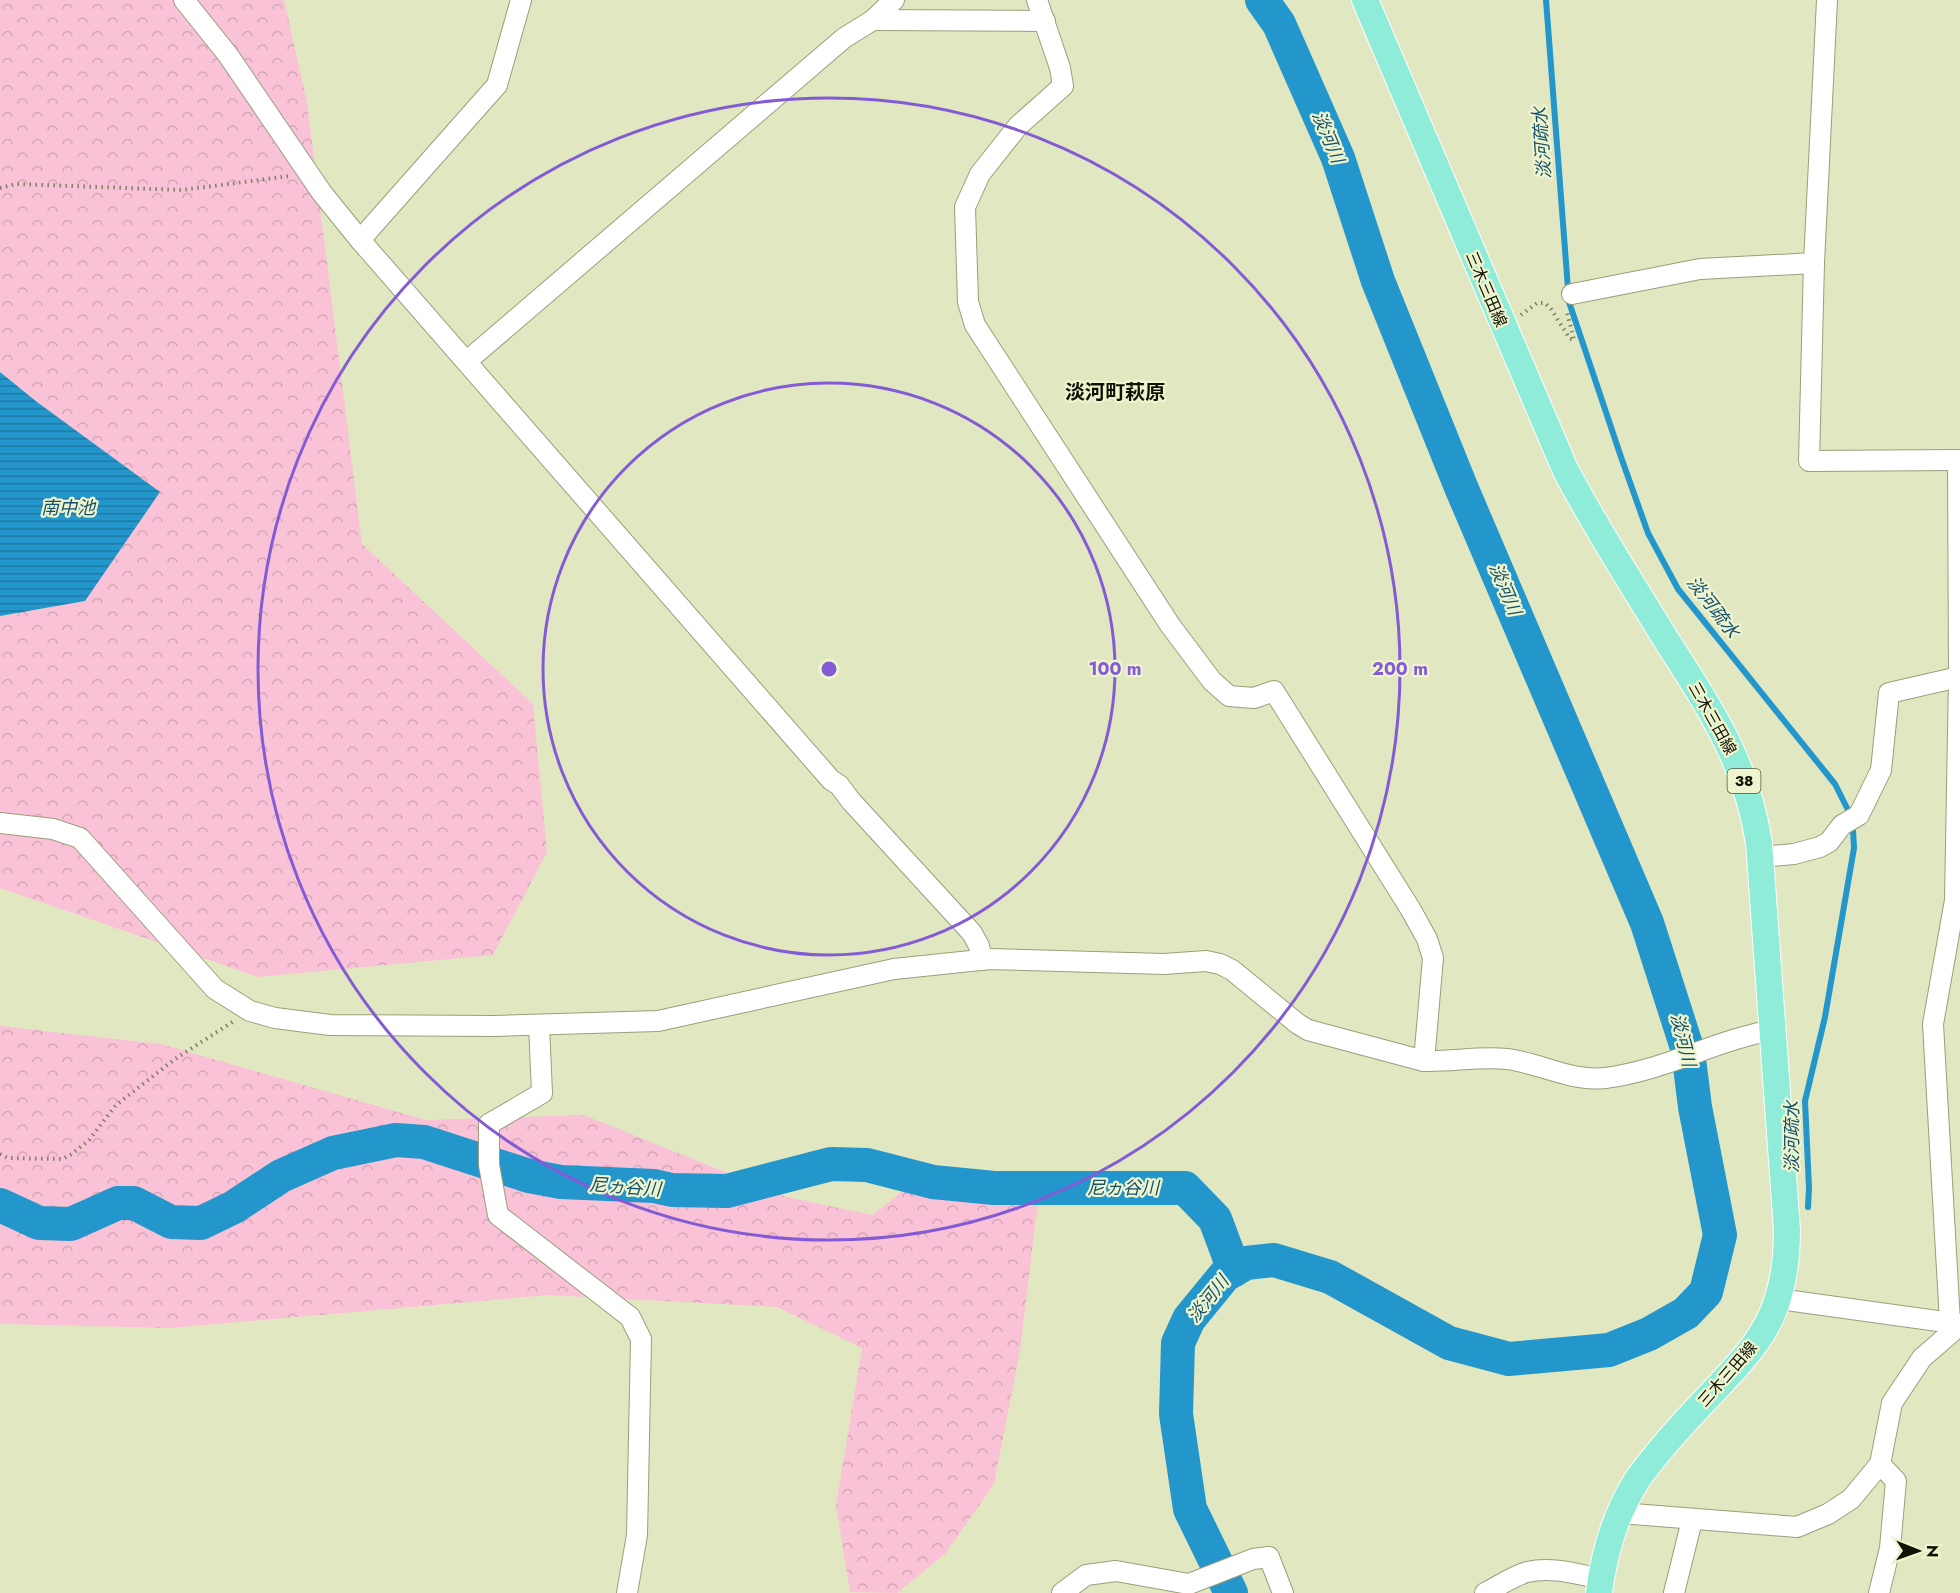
<svg xmlns="http://www.w3.org/2000/svg" width="1960" height="1593" font-family="Jost,'Noto Sans JP',sans-serif">
	<style>
		.forest { fill: url(#forest-crowns) }
		.water { fill: url(#water-rules) }
		.lines { fill: none; stroke-linecap: round; stroke-linejoin: round }
		.stream { stroke: #2396cc; stroke-width: 6 }
		.river { stroke: #2396cc; stroke-width: 34 }
		.minor-casing { stroke: #999f7a; stroke-width: 22 }
		.major-casing { stroke: #fff; stroke-width: 28 }
		.path { stroke: #7c8066; stroke-width: 4; stroke-dasharray: 1.5 4.5; stroke-linecap: butt }
		.minor { stroke: #fff; stroke-width: 20 }
		.major { stroke: #8fecd8; stroke-width: 26 }
		.ring { fill: none; stroke: #835bd5; stroke-width: 3 }
		.labels { text-anchor: middle; stroke-width: 4.5; stroke-linejoin: round; paint-order: stroke }
		.shield { fill: #eef5ce; stroke: #535641; stroke-width: 1.5 }
		.shield-label { font-size: 15px; font-weight: bold; fill: #101205 }
		.street-label { font-size: 16px; fill: #101205; stroke: #eef5ce }
		.water-label { font-size: 18px; font-style: italic; fill: #154f6b; stroke: #eef5ce }
		.quarter-label { font-size: 20px; font-weight: bold; fill: #101205; stroke: #eef5ce }
		.centre { fill: #835bd5; stroke: #eef5ce; stroke-width: 3 }
		.ring-label { font-size: 18px; text-anchor: middle; font-weight: bold; fill: #835bd5; stroke: #eef5ce; stroke-width: 4.5; stroke-linejoin: round; paint-order: stroke }
	</style>
	<defs>
		<pattern id="forest-crowns" width="20" height="18" patternUnits="userSpaceOnUse" patternTransform="scale(1.5)"><rect width="20" height="18" fill="#fac2d6"/><path d="M2 6a3 3 0 1 1 6 0M12 15a3 3 0 1 1 6 0" fill="none" stroke="#d5a6b6"/></pattern>
		<pattern id="water-rules" width="6" height="5" patternUnits="userSpaceOnUse" patternTransform="scale(1.5)"><rect width="6" height="5" fill="#2396cc"/><path d="M0 2.5h6" fill="none" stroke="#1d79a4"/></pattern>
	</defs>
	<rect width="100%" height="100%" fill="#e1e8c1"/>
	<g class="forest">
		<polygon points="0,0 284,0 307,102 362,544 533,704 547,852 493,955 258,977 0,888 0,616 85,601 37,402 0,372"/>
		<polygon points="0,1026 161,1044 426,1120 584,1115 787,1197 873,1215 929,1169 1038,1202 1020,1351 994,1484 945,1554 897,1593 850,1592 836,1505 862,1348 777,1307 549,1295 171,1328 0,1324"/>
	</g>
	<polygon class="water" points="0,372 37,402 160,492 85,601 0,616"/>
	<g class="lines">
		<polyline class="stream" points="1546,0 1569,302 1621,457 1648,533 1678,589 1835,784 1849,812 1853,830 1854,848 1825,1017 1805,1101 1809,1188 1808,1207"/>
		<g class="river">
			<polyline points="0,1205 39,1223 71,1224 118,1203 134,1203 171,1222 201,1223 234,1207 281,1176 333,1153 396,1140 424,1142 529,1176 561,1182 654,1186 672,1190 727,1191 831,1164 867,1165 933,1182 994,1188 1185,1188 1215,1219 1234,1270"/>
			<polyline points="1231,1593 1190,1509 1176,1414 1178,1343 1189,1319 1225,1275 1246,1263 1274,1260 1330,1277 1449,1343 1509,1359 1609,1350 1649,1334 1686,1313 1706,1292 1720,1235 1695,1107 1688,1051 1647,923 1461,487 1378,281 1338,158 1279,24 1262,0"/>
		</g>
		<defs>
			<g id="minor">
				<polyline points="184,0 228,55 322,193 360,240 831,780 839,785 851,801 972,933 979,946 982,960"/>
				<polyline points="1037,0 1060,68 1063,86 1018,126 980,174 965,207 968,302 975,325 1170,625 1212,681 1229,696 1254,698 1274,691 1411,910 1427,939 1433,958 1424,1061"/>
				<polyline points="1827,0 1814,263 1809,461 1960,460"/>
				<polyline points="873,20 1045,21"/>
				<polyline points="360,240 497,85 521,0"/>
				<polyline points="1572,294 1700,269 1814,263"/>
				<polyline points="467,361 844,38 873,20 894,0"/>
				<path d="M0,823L53,829L80,838L215,989L250,1011L275,1018L330,1025L495,1026L658,1021L894,969L990,959L1164,964L1206,961L1220,964L1232,970L1298,1024L1308,1030L1424,1061C1451,1062 1479,1056 1507,1059C1540,1063 1572,1082 1605,1078C1663,1071 1716,1040 1773,1030"/>
				<polyline points="1761,857 1794,854 1820,847 1829,842 1842,825 1859,815 1881,770 1889,693 1959,677"/>
				<polyline points="539,1025 542,1093 489,1124 489,1165 498,1215 630,1317 641,1339 637,1535 627,1593"/>
				<polyline points="1778,1299 1960,1324"/>
				<polyline points="1950,1322 1933,1024 1955,900 1959,677 1958,460"/>
				<polyline points="1620,1513 1797,1527 1828,1514 1851,1499 1880,1464 1892,1403 1922,1358 1960,1325"/>
				<polyline points="1062,1593 1086,1575 1116,1571 1189,1584 1253,1559 1269,1557 1283,1593"/>
				<path d="M1485,1593C1499,1586 1513,1576 1527,1572C1552,1566 1577,1574 1601,1579"/>
				<polyline points="1674,1593 1692,1520"/>
				<polyline points="1879,1593 1890,1548 1896,1481 1880,1464"/>
			</g>
			<path id="major" d="M1365,0L1565,469C1595,527 1631,582 1665,638C1709,707 1746,760 1759,843L1787,1230C1787,1253 1785,1275 1778,1298C1767,1337 1738,1365 1711,1394C1686,1420 1660,1448 1639,1477C1616,1512 1604,1552 1599,1593"/>
		</defs>
		<use href="#minor" class="minor-casing"/>
		<use href="#major" class="major-casing"/>
		<g class="path">
			<polyline points="0,188 16,184 182,190 290,176"/>
			<polyline points="1521,315 1537,303 1545,303 1551,309 1570,339 1574,340 1567,312"/>
			<polyline points="0,1154 8,1158 62,1159 72,1154 89,1140 116,1105 175,1059 234,1021"/>
		</g>
		<use href="#minor" class="minor"/>
		<use href="#major" class="major"/>
	</g>
	<g class="ring">
		<circle cx="829" cy="669" r="286"/>
		<circle cx="829" cy="669" r="571"/>
	</g>
	<g class="labels">
		<rect class="shield" x="1727.5" y="769" width="33" height="24" rx="4.5"/>
		<g class="shield-label">
			<text x="1744" y="786">38</text>
		</g>
		<g class="street-label">
			<text transform="translate(1487 289) rotate(67)" y="6">三木三田線</text>
			<text transform="translate(1713 718) rotate(61)" y="6">三木三田線</text>
			<text transform="translate(1727 1374) rotate(-49)" y="6">三木三田線</text>
		</g>
		<g class="water-label">
			<text transform="translate(1328 137) rotate(67)" y="6">淡河川</text>
			<text transform="translate(1542 143) rotate(-94)" y="6">淡河疏水</text>
			<text x="68" y="514">南中池</text>
			<text transform="translate(1505 589) rotate(67)" y="6">淡河川</text>
			<text transform="translate(1713 607) rotate(52)" y="6">淡河疏水</text>
			<text transform="translate(1683 1040) rotate(76)" y="6">淡河川</text>
			<text transform="translate(1792 1137) rotate(-90)" y="6">淡河疏水</text>
			<text transform="translate(625 1187) rotate(4)" y="6">尼ヵ谷川</text>
			<text x="1123" y="1194">尼ヵ谷川</text>
			<text transform="translate(1208 1299) rotate(-51)" y="6">淡河川</text>
		</g>
		<g class="quarter-label">
			<text x="1115" y="399">淡河町萩原</text>
		</g>
	</g>
	<circle cx="829" cy="669" r="9" class="centre"/>
	<g class="ring-label">
		<text x="1115" y="675">100 m</text>
		<text x="1400" y="675">200 m</text>
	</g>
	<g transform="translate(1918 1551) rotate(91)" stroke="#eef5ce" stroke-width="4.5" paint-order="stroke">
	<path d="M0-4.5L10 22L0 15L-10 22Z" fill="#101205"/>
	<text y="-9" font-size="16" font-weight="bold" text-anchor="middle" fill="#101205">N</text>
	</g>
</svg>
